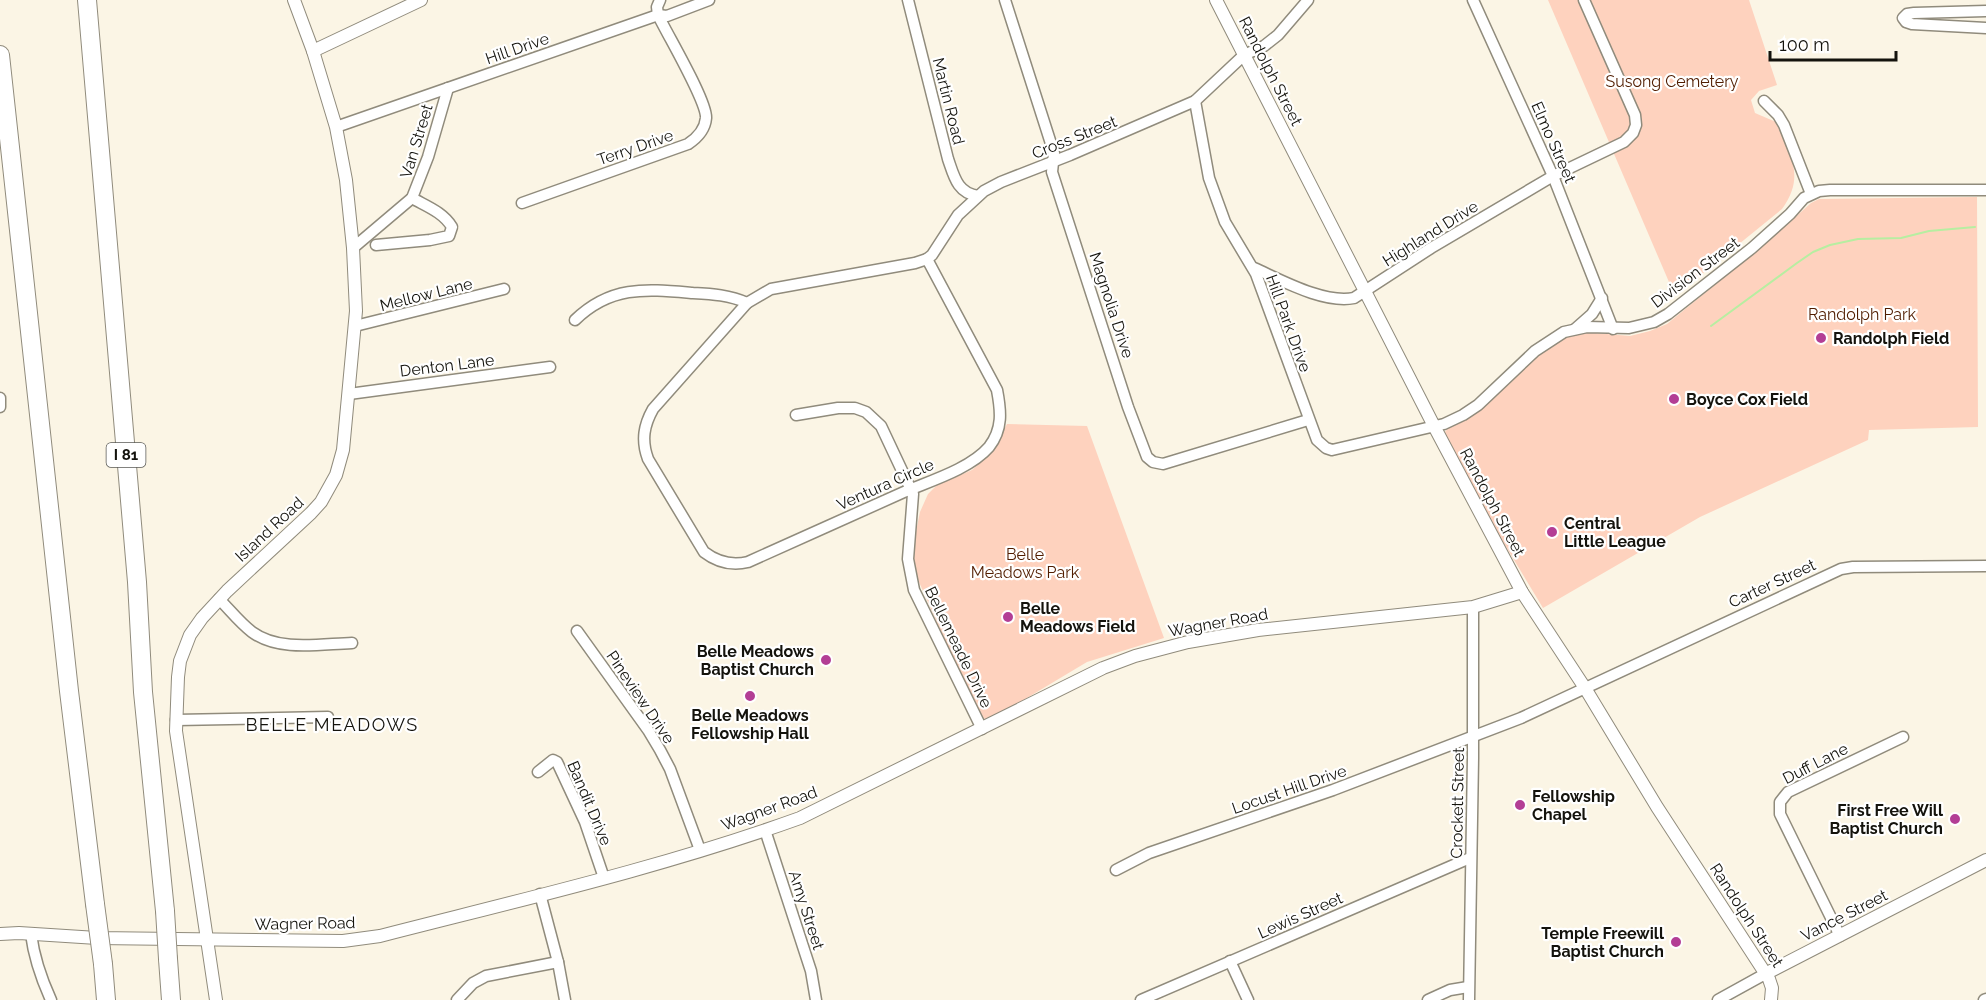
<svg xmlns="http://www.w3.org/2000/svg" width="1986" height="1000" font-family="Raleway,sans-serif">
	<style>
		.green { fill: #fed2be }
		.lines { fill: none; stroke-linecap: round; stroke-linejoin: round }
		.stream { stroke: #b7eea1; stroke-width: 2 }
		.minor-casing { stroke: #908b7c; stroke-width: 13 }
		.tertiary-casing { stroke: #908b7c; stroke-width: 14 }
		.motorway-casing { stroke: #908b7c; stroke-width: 20 }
		.minor { stroke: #fff; stroke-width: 10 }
		.tertiary { stroke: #fff; stroke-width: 12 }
		.motorway { stroke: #fff; stroke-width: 18 }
		.motorway-bridge-casing { stroke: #908b7c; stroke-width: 20; stroke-linecap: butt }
		.motorway-bridge { stroke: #fff; stroke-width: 18 }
		.poi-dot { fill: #b33e95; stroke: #fff; stroke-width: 2 }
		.labels { text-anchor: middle; stroke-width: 4.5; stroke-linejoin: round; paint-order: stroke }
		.shield { fill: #fff; stroke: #5a5a56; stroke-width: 1.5 }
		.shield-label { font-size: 15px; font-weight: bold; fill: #14130d }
		.street-label { font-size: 16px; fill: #14130d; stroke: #fff }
		.park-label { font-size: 16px; fill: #511d00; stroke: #fff }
		.poi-label { font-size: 16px; font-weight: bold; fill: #14130d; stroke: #fff; text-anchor: start }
		.neighbourhood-label { font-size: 18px; letter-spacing: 1.5px; fill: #14130d; stroke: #fff }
	</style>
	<rect width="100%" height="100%" fill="#fbf5e5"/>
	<g class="green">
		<path d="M1548,0H1749L1777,85L1759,91L1751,100L1755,113L1776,122C1790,155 1806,176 1782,209L1675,296Z"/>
		<polygon points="1977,197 1978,427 1869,430 1868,440 1700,517 1543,608 1482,507 1443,434 1451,425 1537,354 1566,337 1584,332 1630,336 1650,331 1667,324 1773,237 1811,203 1819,199"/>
		<polygon points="1007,424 1087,426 1164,638 1087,662 990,720 982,718 972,701 915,573 913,546 920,512 928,494 937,485 972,470 991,453"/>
	</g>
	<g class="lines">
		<polyline class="stream" points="1711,326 1797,263 1813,252 1830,245 1858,239 1901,238 1929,231 1975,227"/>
		<defs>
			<g id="minor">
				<path d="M908,0L948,159C954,176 957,193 978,196"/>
				<polyline points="1005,0 1054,153 1052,172 1128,407 1147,457 1153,462 1163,464 1308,420"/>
				<polyline points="1473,0 1553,176 1613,329"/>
				<polyline points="1986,11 1914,13 1907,14 1903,18 1906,22 1912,24 1986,28"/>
				<polyline points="1195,101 1209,178 1225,222 1256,274 1317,440 1326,448 1332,450 1444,424 1463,415 1478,405 1535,351 1564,332 1587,327 1629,328 1654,322 1668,314 1752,248 1790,214 1804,198 1819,191 1830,190 1986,190"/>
				<polyline points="1764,101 1778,115 1784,125 1811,194"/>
				<polyline points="336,127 658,15 667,16 709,0"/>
				<path d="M522,203L688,144C697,138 705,130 706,118C707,101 668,36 658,15L657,7L660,0"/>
				<path d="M376,245L430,240L449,236L452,227C443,212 426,206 412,198"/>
				<polyline points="353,248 412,198 428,157 448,88"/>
				<path d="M927,259L997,390C1001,411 1003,429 989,447C970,469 930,481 904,492C852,515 800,539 748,562C731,566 717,562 704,552L648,459C641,440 644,425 653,409L747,303L771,289L915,263Z"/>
				<polyline points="927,259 932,255 958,215 984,191 1001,182 1070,155 1195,101 1244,55 1264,46 1278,35 1308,0"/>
				<path d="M1254,268C1281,280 1324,304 1354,298L1431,248L1553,176L1624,142L1633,133L1636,125L1635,115L1584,0"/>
				<path d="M575,320C611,285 646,289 693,293C712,294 730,295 747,303"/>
				<polyline points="355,326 504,289"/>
				<polyline points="1575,329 1592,314 1602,298"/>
				<polyline points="349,394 550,367"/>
				<polyline points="0,398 0,407"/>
				<polyline points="796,415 838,408 855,408 866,412 881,426 913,494 908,559 914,590 982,729"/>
				<path d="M219,599C230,610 240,623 252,632C279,652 320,644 352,643"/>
				<polyline points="577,631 648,730 660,750 670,769 700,850"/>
				<polyline points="176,720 328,717"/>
				<polyline points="538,772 553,760 557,762 585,822 604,878"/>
				<polyline points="765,830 811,971 816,1000"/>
				<polyline points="1116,870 1149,853 1333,790 1521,718 1841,569 1853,567 1986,566"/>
				<polyline points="540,894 558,962 565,1000"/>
				<path d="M31,934C34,958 41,978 51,1000"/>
				<polyline points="1840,936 1780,814 1780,802 1788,792 1903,737"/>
				<polyline points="1230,961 1248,1000"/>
				<polyline points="457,1000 473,983 486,976 558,962"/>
				<polyline points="1141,1000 1470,858"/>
				<polyline points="1428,1000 1450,990 1468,987"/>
				<polyline points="1469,1000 1473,758 1473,607"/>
				<polyline points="1718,1000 1765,974"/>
				<polyline points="1984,1000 1986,999"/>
			</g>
			<g id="tertiary">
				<polyline points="1216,0 1434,426 1522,592 1585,688 1657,807 1769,979 1772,988 1771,1000"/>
				<polyline points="313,51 421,0"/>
				<path d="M0,934L19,933L97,938L343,941L380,936C520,900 664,867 800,818L1103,668L1135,656L1188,642L1258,630L1473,607L1522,592"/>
				<polyline points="1765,974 1986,860"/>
				<polyline points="216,1000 176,731 178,677 180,661 190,635 202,618 227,591 311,513 321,502 336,475 343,450 356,311 353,248 346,180 336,127 313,51 294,0"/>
			</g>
			<g id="motorway">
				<polyline points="87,0 137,582 143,692 165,911"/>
				<polyline points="0,55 69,691 95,904"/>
				<polyline points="168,959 171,1000"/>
				<polyline points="103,964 106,1000"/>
			</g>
		</defs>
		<use href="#minor" class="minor-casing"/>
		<use href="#tertiary" class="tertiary-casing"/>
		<use href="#motorway" class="motorway-casing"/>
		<use href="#minor" class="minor"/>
		<use href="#tertiary" class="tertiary"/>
		<use href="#motorway" class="motorway"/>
		<defs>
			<g id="motorway-bridge">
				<polyline points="95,904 103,964"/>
				<polyline points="165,911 168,959"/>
			</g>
		</defs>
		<use href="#motorway-bridge" class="motorway-bridge-casing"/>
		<use href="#motorway-bridge" class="motorway-bridge"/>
	</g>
	<g class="poi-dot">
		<circle cx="1821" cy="338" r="6"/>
		<circle cx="1674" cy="399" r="6"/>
		<circle cx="1552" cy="532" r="6"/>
		<circle cx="1008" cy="617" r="6"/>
		<circle cx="826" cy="660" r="6"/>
		<circle cx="750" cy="696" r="6"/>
		<circle cx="1520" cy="805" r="6"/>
		<circle cx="1955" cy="819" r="6"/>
		<circle cx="1676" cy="942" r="6"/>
	</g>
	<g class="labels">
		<rect class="shield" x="106.5" y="443" width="39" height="24" rx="4.5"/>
		<g class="shield-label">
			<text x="126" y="460">I 81</text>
		</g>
		<g class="street-label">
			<text transform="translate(517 48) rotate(-19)" y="6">Hill Drive</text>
			<text transform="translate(1271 71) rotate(63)" y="6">Randolph Street</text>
			<text transform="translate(949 101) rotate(76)" y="6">Martin Road</text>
			<text transform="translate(1074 137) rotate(-22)" y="6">Cross Street</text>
			<text transform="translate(416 141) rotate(-73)" y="6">Van Street</text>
			<text transform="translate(1554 142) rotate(66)" y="6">Elmo Street</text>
			<text transform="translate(635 147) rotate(-19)" y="6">Terry Drive</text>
			<text transform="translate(1430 233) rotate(-32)" y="6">Highland Drive</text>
			<text transform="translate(1695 272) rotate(-37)" y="6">Division Street</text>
			<text transform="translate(426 294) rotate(-14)" y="6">Mellow Lane</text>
			<text transform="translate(1112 305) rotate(72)" y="6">Magnolia Drive</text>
			<text transform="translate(1289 323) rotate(70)" y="6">Hill Park Drive</text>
			<text transform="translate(447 365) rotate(-7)" y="6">Denton Lane</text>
			<text transform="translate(885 484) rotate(-24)" y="6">Ventura Circle</text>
			<text transform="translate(1493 502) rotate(62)" y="6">Randolph Street</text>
			<text transform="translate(269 529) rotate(-43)" y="6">Island Road</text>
			<text transform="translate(1772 583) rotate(-25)" y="6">Carter Street</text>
			<text transform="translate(1218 622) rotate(-10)" y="6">Wagner Road</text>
			<text transform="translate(959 647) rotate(64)" y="6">Bellemeade Drive</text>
			<text transform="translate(641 697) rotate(56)" y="6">Pineview Drive</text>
			<text transform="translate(1815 763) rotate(-27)" y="6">Duff Lane</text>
			<text transform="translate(1289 789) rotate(-19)" y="6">Locust Hill Drive</text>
			<text transform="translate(590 803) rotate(67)" y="6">Bandit Drive</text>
			<text transform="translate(1457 803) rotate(-89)" y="6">Crockett Street</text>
			<text transform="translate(769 808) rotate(-20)" y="6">Wagner Road</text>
			<text transform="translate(807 910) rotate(72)" y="6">Amy Street</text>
			<text transform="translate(1300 915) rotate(-24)" y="6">Lewis Street</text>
			<text transform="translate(1747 915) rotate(57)" y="6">Randolph Street</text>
			<text transform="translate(1844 915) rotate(-27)" y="6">Vance Street</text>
			<text transform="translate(305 923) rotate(-1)" y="6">Wagner Road</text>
		</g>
		<g class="park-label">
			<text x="1672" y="87">Susong Cemetery</text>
			<text x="1862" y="320">Randolph Park</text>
			<text x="1025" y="560">Belle<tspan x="1025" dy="18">Meadows Park</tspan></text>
		</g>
		<g class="poi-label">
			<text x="1833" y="344">Randolph Field</text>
			<text x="1686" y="405">Boyce Cox Field</text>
			<text x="1564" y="529">Central<tspan x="1564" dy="18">Little League</tspan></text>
			<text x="1020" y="614">Belle<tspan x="1020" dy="18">Meadows Field</tspan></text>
			<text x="814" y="657" text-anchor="end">Belle Meadows<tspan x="814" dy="18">Baptist Church</tspan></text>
			<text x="750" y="721" text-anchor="middle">Belle Meadows<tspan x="750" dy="18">Fellowship Hall</tspan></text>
			<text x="1532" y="802">Fellowship<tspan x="1532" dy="18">Chapel</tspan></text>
			<text x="1943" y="816" text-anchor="end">First Free Will<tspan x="1943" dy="18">Baptist Church</tspan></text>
			<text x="1664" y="939" text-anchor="end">Temple Freewill<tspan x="1664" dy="18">Baptist Church</tspan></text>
		</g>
		<g class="neighbourhood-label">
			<text x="332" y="731">BELLE MEADOWS</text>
		</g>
	</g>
	<path d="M1770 51v9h126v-9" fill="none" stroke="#14130d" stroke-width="3"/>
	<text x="1779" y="51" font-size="18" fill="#14130d" stroke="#ffffff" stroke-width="4.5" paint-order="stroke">100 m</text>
</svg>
